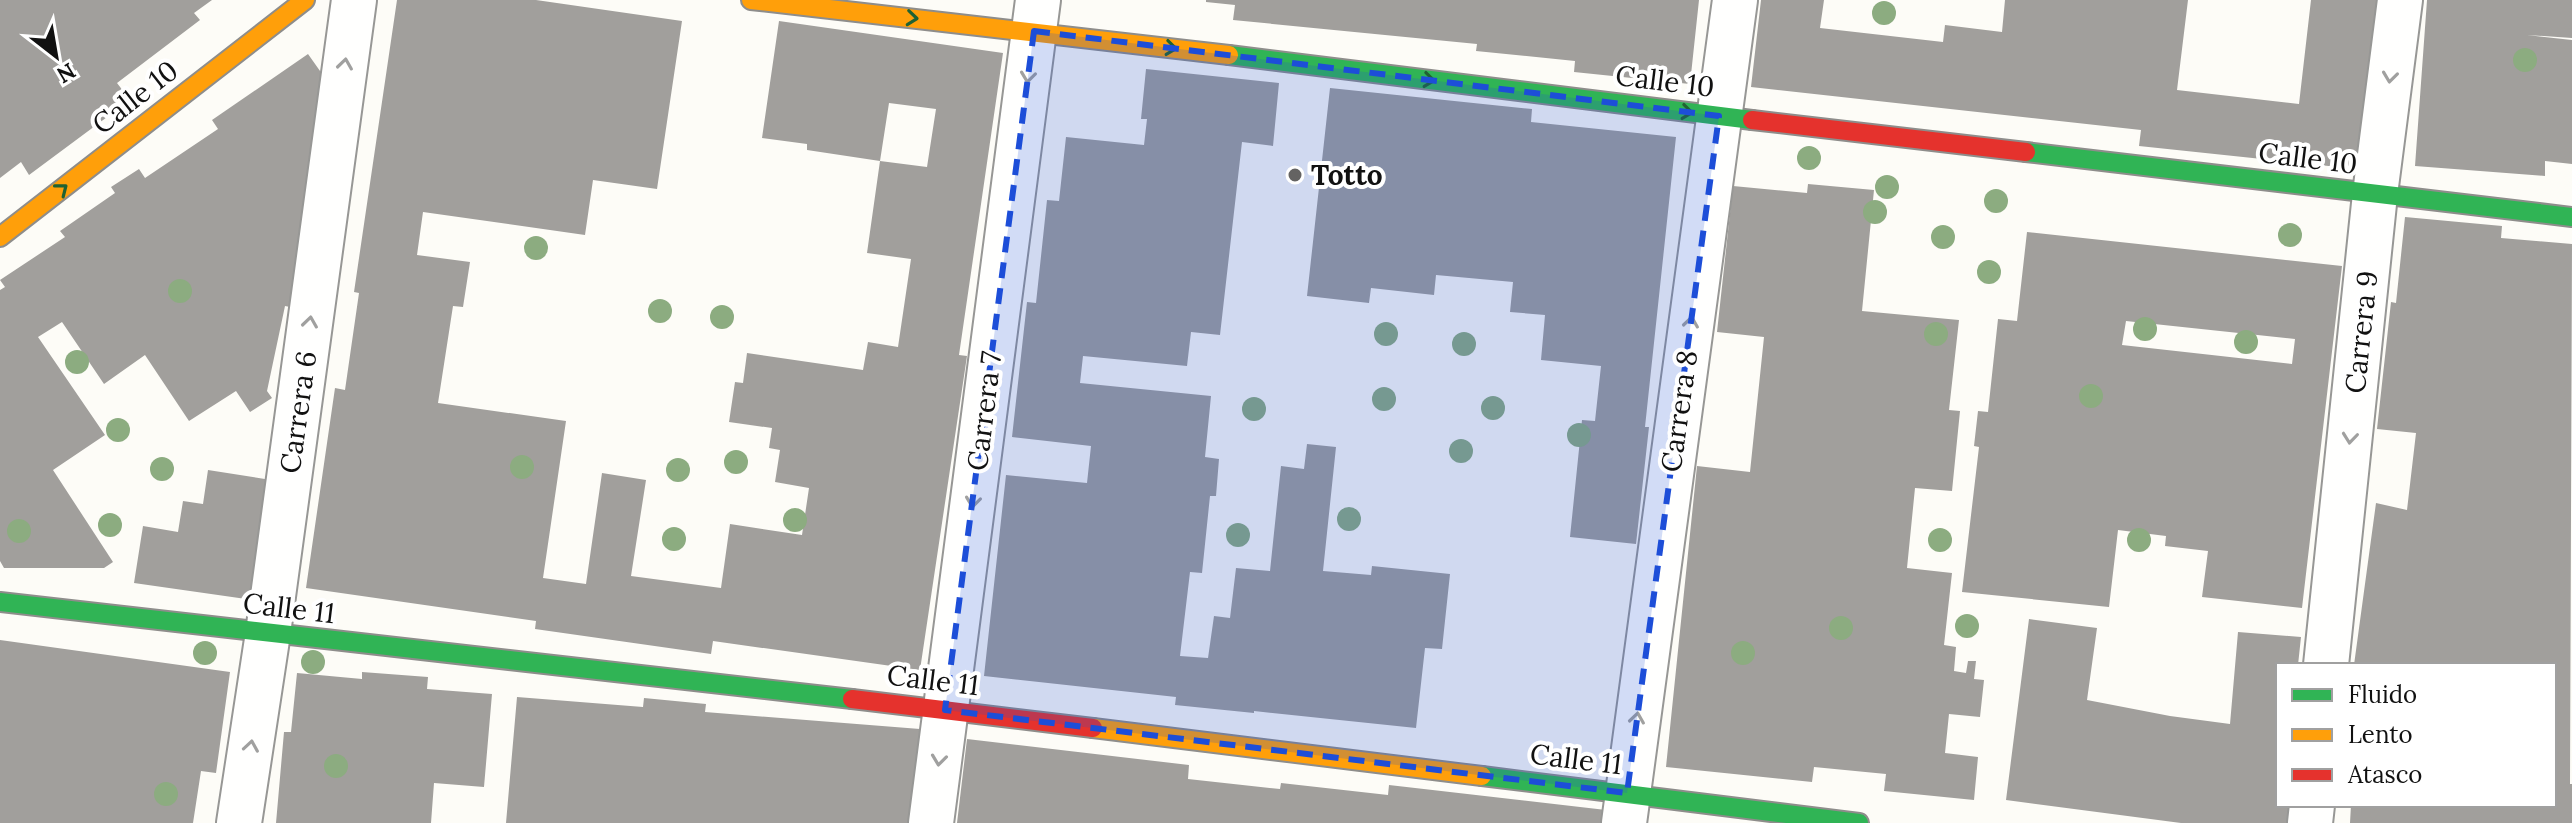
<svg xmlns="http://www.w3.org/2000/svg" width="2572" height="823" font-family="Lora,serif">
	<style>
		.building { fill: #a19f9c; fill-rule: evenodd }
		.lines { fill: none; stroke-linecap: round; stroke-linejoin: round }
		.street-casing { stroke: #979795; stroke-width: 48 }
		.fast-casing { stroke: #8e8d8b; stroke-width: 22 }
		.slow-casing { stroke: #8e8d8b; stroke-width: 22 }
		.jam-casing { stroke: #8e8d8b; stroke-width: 22 }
		.street { stroke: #fffffe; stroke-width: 44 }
		.fast { stroke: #30b455; stroke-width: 18 }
		.slow { stroke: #ff9f0a; stroke-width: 18 }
		.jam { stroke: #e5322d; stroke-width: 18 }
		.tree { fill: #8cac80 }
		.oneway { stroke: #206233 }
		.oneway2 { stroke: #a0a09f }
		.marked { fill: #1d4ed8; fill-opacity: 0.2; stroke: #1d4ed8; stroke-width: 6; stroke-dasharray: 16 10; stroke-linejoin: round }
		.poi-dot { fill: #646362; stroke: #fff; stroke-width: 3 }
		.labels { text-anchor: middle; stroke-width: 8; stroke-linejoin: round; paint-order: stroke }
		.street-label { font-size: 28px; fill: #111; stroke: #fff }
		.poi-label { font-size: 28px; font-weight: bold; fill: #111; stroke: #fff; text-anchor: start }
	</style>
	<rect width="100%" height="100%" fill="#fdfcf7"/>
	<g class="building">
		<polygon points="0,0 212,0 194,13 200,20 117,83 130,100 29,175 21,162 0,178"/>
		<polygon points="397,0 536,0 682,21 657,189 593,180 585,235 423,212 417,255 470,262 463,307 453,306 438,403 566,421 543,578 586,584 602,473 646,480 631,576 721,588 730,524 802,535 809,488 775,482 780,450 769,448 772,428 729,422 735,382 743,383 747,353 863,370 868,342 898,347 911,259 867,253 880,161 927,167 936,109 889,103 880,161 807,150 807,144 762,138 779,21 1003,53 959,355 967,356 920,670 713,641 711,654 535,629 536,621 306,588 335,388 345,390 359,293 354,292"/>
		<polygon points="1206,0 1699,0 1690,84 1574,72 1575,61 1476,51 1477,44 1233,20 1235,5 1206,2"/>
		<polygon points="1761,0 1824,0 1820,28 1943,42 1945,25 2002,32 2005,0 2188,0 2177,90 2299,104 2311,0 2377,0 2357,169 2139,146 2141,130 1751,87"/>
		<polygon points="2427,0 2572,0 2572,38 2527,35 2572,40 2572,164 2545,161 2545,176 2415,166"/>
		<polygon points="308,54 337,95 295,308 285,306 267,391 272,398 250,412 236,391 189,421 145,355 104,384 62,322 38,337 105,435 53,470 113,562 104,568 4,568 0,561 0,290 5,287 0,280 65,237 60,231 115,193 111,187 139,169 145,178 218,129 212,120"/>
		<polygon points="1146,69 1279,83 1273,146 1242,142 1220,335 1191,332 1187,366 1083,356 1080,383 1211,396 1205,457 1219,459 1216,496 1210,496 1202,573 1190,572 1180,656 1208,658 1214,616 1230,618 1236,568 1270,571 1281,466 1304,469 1307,444 1336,447 1323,571 1371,575 1372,566 1450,574 1442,649 1425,648 1416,728 1254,711 1254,713 1175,705 1176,697 984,676 1006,475 1087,483 1091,446 1012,437 1027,302 1036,303 1047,200 1059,201 1066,137 1144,145 1147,119 1141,119"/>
		<polygon points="1330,88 1532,109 1531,122 1676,137 1645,427 1649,427 1636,544 1570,537 1582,420 1595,421 1601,366 1541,360 1545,315 1510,312 1513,282 1436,275 1434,295 1371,288 1369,303 1307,296"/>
		<polygon points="1808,184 1874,190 1862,311 1959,320 1949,410 1960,411 1952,491 1915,488 1907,568 1952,573 1944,645 1956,647 1954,671 1966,673 1968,661 1976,661 1974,679 1984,680 1980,717 1949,714 1945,753 1978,757 1974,800 1884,791 1886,774 1814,767 1812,782 1666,767 1697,466 1750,472 1764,337 1717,332 1733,186 1807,193"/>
		<polygon points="2405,217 2502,226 2501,238 2572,244 2570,784 2572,784 2572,823 2350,823 2351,805 2554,805 2554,665 2354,665 2376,503 2407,510 2416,433 2377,429 2391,302 2396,303"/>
		<path d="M2027,232L2342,266L2302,608L2202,597L2208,551L2165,546L2166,536L2118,530L2109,607L1962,592L1979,447L1974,446L1978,411L1988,412L1998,319L2017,321ZM2126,321L2295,339L2292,364L2122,345Z"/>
		<polygon points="208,470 271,480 253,600 134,583 143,526 178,532 183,501 203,504"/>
		<polygon points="2029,619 2097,628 2087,700 2170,716 2230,724 2238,632 2301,637 2298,665 2278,665 2278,805 2300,805 2297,823 2181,823 2006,800"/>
		<polygon points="0,640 230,672 216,773 201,771 193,823 0,823"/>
		<polygon points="362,672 428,677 427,689 492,694 484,787 434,783 431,823 276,823 284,732 291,732 297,673 362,679"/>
		<polygon points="517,697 643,707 644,698 706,704 705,712 920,729 911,823 506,823"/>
		<polygon points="967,739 1189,765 1188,779 1280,789 1281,783 1388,795 1389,785 1606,810 1604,823 957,823"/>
	</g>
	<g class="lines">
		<defs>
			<g id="street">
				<polyline points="2326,665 2375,194 2400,0"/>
				<polyline points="239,823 268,633 354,0"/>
				<polyline points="931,823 1038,0"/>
				<polyline points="1624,823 1735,0"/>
				<polyline points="2310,823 2312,805"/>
			</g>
			<g id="fast">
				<polyline points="1229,55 1752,120"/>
				<polyline points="2026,152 2572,217"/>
				<polyline points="0,602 852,699"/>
				<polyline points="1482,776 1859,823"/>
			</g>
			<g id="slow">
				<polyline points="751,0 1229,55"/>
				<polyline points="0,237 305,0"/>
				<polyline points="1093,728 1482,776"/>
			</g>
			<g id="jam">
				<polyline points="1752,120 2026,152"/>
				<polyline points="852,699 1093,728"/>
			</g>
		</defs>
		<use href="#street" class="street-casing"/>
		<use href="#fast" class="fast-casing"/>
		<use href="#slow" class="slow-casing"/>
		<use href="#jam" class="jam-casing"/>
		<use href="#street" class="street"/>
		<use href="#fast" class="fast"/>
		<use href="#slow" class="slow"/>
		<use href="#jam" class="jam"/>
	</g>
	<g class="tree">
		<circle cx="1884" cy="13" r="12"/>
		<circle cx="2525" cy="60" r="12"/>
		<circle cx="1809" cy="158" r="12"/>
		<circle cx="1887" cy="187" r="12"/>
		<circle cx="1996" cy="201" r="12"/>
		<circle cx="1875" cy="212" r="12"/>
		<circle cx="2290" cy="235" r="12"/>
		<circle cx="1943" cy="237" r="12"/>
		<circle cx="536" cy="248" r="12"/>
		<circle cx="1989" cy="272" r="12"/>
		<circle cx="180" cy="291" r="12"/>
		<circle cx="660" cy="311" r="12"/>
		<circle cx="722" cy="317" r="12"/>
		<circle cx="2145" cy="329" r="12"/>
		<circle cx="1386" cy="334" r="12"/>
		<circle cx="1936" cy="334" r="12"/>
		<circle cx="2246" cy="342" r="12"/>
		<circle cx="1464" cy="344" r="12"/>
		<circle cx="77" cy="362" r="12"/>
		<circle cx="2091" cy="396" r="12"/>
		<circle cx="1384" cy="399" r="12"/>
		<circle cx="1493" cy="408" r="12"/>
		<circle cx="1254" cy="409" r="12"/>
		<circle cx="118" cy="430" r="12"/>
		<circle cx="1579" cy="435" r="12"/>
		<circle cx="1461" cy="451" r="12"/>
		<circle cx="736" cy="462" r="12"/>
		<circle cx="522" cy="467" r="12"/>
		<circle cx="162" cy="469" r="12"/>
		<circle cx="678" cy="470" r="12"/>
		<circle cx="1349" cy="519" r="12"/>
		<circle cx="795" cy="520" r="12"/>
		<circle cx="110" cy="525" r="12"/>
		<circle cx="19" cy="531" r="12"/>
		<circle cx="1238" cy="535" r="12"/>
		<circle cx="674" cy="539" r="12"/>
		<circle cx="1940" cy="540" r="12"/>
		<circle cx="2139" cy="540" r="12"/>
		<circle cx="1967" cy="626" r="12"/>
		<circle cx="1841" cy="628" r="12"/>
		<circle cx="205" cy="653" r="12"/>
		<circle cx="1743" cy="653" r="12"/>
		<circle cx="313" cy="662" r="12"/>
		<circle cx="336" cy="766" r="12"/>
		<circle cx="166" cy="794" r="12"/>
	</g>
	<defs><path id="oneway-chevron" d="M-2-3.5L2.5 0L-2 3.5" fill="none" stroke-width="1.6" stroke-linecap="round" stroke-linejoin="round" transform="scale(2)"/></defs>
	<g class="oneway">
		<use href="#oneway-chevron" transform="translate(912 18) rotate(6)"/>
		<use href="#oneway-chevron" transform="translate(1171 48) rotate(7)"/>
		<use href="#oneway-chevron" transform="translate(1429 80) rotate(7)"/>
		<use href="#oneway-chevron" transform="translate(1687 112) rotate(7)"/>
		<use href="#oneway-chevron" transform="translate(62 189) rotate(-38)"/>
	</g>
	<g class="oneway2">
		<use href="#oneway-chevron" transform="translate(345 64) rotate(-82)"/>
		<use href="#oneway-chevron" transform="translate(1028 77) rotate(97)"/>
		<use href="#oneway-chevron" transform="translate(2390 77) rotate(97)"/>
		<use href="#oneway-chevron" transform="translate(310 322) rotate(-82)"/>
		<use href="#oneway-chevron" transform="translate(1691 322) rotate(-82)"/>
		<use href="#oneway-chevron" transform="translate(2350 438) rotate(96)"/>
		<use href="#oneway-chevron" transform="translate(973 502) rotate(97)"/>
		<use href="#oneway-chevron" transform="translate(1637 718) rotate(-82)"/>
		<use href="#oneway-chevron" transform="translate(251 746) rotate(-81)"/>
		<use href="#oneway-chevron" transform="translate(939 760) rotate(97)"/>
	</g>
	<path class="marked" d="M1034,31L1719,116L1627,793L945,710Z"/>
	<circle class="poi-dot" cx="1295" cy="175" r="8"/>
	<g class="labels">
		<g class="street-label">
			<text transform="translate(1665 81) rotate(7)" y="10">Calle 10</text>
			<text transform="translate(135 97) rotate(-38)" y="10">Calle 10</text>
			<text transform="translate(2308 158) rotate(7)" y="10">Calle 10</text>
			<text transform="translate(2361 332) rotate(-84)" y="10">Carrera 9</text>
			<text transform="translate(984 411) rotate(-83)" y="10">Carrera 7</text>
			<text transform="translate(1679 411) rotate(-82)" y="10">Carrera 8</text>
			<text transform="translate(298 412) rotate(-82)" y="10">Carrera 6</text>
			<text transform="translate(289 608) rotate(7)" y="10">Calle 11</text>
			<text transform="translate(933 680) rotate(7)" y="10">Calle 11</text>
			<text transform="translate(1576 759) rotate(7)" y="10">Calle 11</text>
		</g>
		<g class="poi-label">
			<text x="1311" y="185">Totto</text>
		</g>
	</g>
	<rect x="2276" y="663" width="280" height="144" fill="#ffffff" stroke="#a0a0a0" stroke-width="2"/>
	<rect x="2292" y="689" width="40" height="12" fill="#30b455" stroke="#a0a0a0" stroke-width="2"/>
	<text x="2348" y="703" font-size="24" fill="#111111">Fluido</text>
	<rect x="2292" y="729" width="40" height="12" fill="#ff9f0a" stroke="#a0a0a0" stroke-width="2"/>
	<text x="2348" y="743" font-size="24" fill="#111111">Lento</text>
	<rect x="2292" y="769" width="40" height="12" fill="#e5322d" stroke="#a0a0a0" stroke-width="2"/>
	<text x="2348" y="783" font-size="24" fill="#111111">Atasco</text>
	<g transform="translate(56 56) rotate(149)" stroke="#ffffff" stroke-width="6" paint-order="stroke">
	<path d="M0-6L14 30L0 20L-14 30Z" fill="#111111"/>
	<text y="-12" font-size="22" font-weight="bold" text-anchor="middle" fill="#111111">N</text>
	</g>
</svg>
